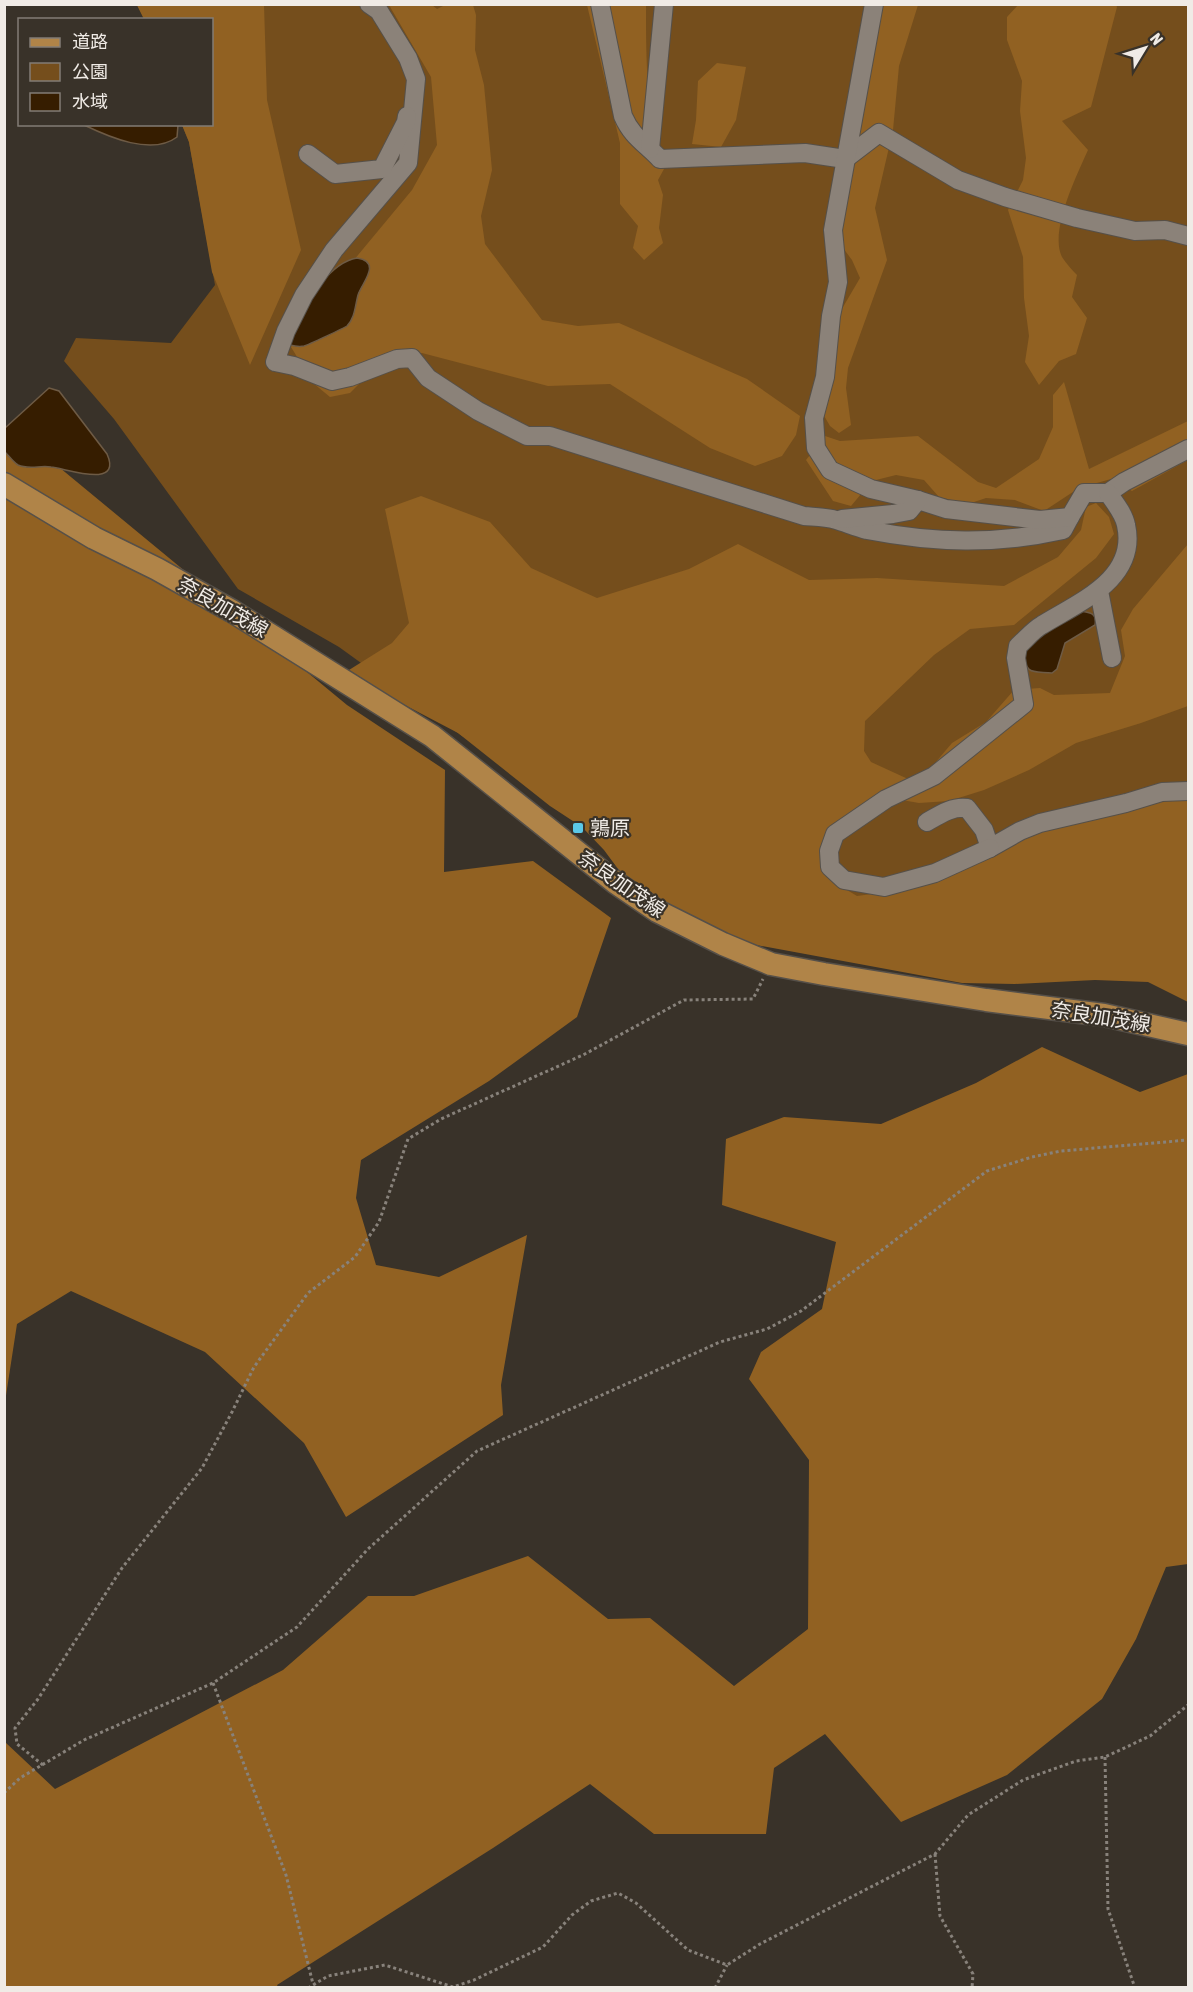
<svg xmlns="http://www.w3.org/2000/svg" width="1193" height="1992" font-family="'Asap Condensed','Noto Sans JP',sans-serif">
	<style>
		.green { fill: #754e1c }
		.forest { fill: #916122 }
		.water { fill: #361d00; stroke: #6e5b45; stroke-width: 1.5 }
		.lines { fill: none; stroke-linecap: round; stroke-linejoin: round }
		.minor-casing { stroke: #565049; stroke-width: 20 }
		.major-casing { stroke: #565049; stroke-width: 25 }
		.path { stroke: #88827b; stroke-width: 3; stroke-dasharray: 3 3; stroke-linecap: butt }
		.minor { stroke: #8b8279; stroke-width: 18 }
		.major { stroke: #b08448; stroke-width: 22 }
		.poi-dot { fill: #5bc8e7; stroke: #393229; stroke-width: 2 }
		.labels { text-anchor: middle; stroke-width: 4.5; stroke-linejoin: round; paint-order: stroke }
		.street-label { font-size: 20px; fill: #f0ebe6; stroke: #393229 }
		.poi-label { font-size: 20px; fill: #f0ebe6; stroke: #393229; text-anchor: start }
	</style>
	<rect width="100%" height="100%" fill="#393229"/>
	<polygon class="green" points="137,5 1188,5 1188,942 834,909 462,736 339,647 238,589 114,419 64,361 76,338 171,343 215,285 189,142 182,125 212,124 212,20 144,19"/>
	<g class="forest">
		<polygon points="137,5 264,5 267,100 301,250 250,365 212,272 189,142 182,125 212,124 212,20 144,19"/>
		<polygon points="389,5 432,5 437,9 445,5 473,5 476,15 475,50 484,85 492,170 481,216 485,244 542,320 578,326 619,323 747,379 800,416 796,435 782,456 755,466 710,448 610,384 548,386 422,353 382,361 350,393 330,397 313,383 291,347 319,302 412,190 437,145 431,77"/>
		<path d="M587,5H646C646,59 646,117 664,169L658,180L663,195L659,228L663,243L644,260L633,248L638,226L620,204V143Z"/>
		<polygon points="881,5 918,5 899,66 893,130 875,208 887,260 848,368 846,388 851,425 839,433 830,426 823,414 836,319 860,278 852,260 843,248 840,228"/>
		<path d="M1018,5H1116L1117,7L1091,107L1062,121L1088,150C1077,175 1049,231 1062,257C1066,263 1072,270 1077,275L1072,297L1087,318L1076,354L1059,361L1039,385L1025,362L1029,336L1024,298L1023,257L1008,210L1023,180L1026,158L1020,111L1022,81L1007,40V17Z"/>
		<polygon points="717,63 746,67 736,120 721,147 692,144 696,120 698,81"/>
		<polygon points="1064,382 1089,469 1188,421 1188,460 1132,491 1111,479 1079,488 1044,511 1015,500 986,498 968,504 939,497 924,480 896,475 872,481 851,506 833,501 806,460 825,436 840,441 918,436 978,482 996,488 1039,459 1053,427 1053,395"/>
		<polygon points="5,431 31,444 347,705 445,770 444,872 533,861 611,918 577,1017 489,1081 361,1160 356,1198 376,1265 439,1277 527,1235 501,1385 503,1415 346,1517 304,1443 205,1352 71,1291 17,1324 5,1402"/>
		<polygon points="421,496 490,522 531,568 597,598 689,569 738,544 809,580 877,578 1004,586 1058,557 1081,530 1086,507 1096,503 1109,517 1114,534 1096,558 1014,625 970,629 934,655 865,721 864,751 871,762 908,779 929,770 952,743 986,722 1014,690 1040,688 1054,695 1110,693 1125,656 1121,630 1133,609 1188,544 1188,706 1141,723 1076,743 1029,770 984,790 949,801 919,803 879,796 831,825 822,844 823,864 837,884 857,896 886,892 1022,836 1129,807 1188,797 1188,1002 1148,982 1095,980 1015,984 962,983 751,944 689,919 621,873 604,850 582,827 550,806 458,733 399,702 349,670 392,643 409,623 385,509"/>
		<polygon points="1042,1047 1140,1092 1188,1074 1188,1564 1166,1567 1136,1639 1102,1699 1007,1775 901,1822 825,1734 774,1768 766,1834 654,1834 590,1784 493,1848 277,1985 278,1987 5,1987 5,1742 55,1789 283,1670 368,1596 414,1596 528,1556 608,1619 650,1618 734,1686 808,1629 809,1460 749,1379 761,1352 822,1309 836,1242 722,1205 726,1139 784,1117 881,1124 976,1083"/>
	</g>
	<g class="water">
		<path d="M84,125H178L177,137C152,156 109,137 84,125Z"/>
		<path d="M357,258C383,262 361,284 358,295C355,306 355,318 347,326C344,328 308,345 304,346C299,347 294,346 290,345L287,336C302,311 326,263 357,258Z"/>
		<path d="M49,388L59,391L107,454C123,490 65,468 51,467C40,465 29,470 18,465C13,462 9,456 5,452V428Z"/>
		<path d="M1079,611C1089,612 1098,613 1095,625L1065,643L1057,669L1052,673C1029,671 1028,675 1021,651L1031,638Z"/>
	</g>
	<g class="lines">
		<defs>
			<g id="minor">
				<path d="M369,4L379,11L408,58L416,79L408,163L334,250L304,295L286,331L275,362L294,366L332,381L350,377L397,359L412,358L428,378L478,411L527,436H550L804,516C815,517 826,517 836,520C846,523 856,527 867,530C934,543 996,545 1063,530L1070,517"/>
				<path d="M600,4L623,116C632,137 645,143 660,159L805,153L845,159L879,133L958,180L1005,197L1077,218L1135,231L1165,230L1188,236"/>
				<polyline points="874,4 833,230 838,282 831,316 825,377 814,418 816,448 830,470 871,489 918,500 946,509 1040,520 1070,517 1084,493 1108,493 1124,482 1188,449"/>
				<polyline points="650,149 664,4"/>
				<polyline points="308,154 335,174 382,169 406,122 407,116"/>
				<polyline points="842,519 893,514 909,511 918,500"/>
				<polyline points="1099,591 1112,658"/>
				<path d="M927,822C939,815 952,806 967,808L984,830L990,848L1020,831L1040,823L1126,803L1162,792L1188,791"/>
				<path d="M990,848L935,873L884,887L844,880L830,867L829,851L835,834L886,799L934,776L1024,704L1016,658L1018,646C1026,639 1033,630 1042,625C1079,602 1138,579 1126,525C1124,514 1115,503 1108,493"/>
			</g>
			<polyline id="major" points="4,484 94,538 157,569 232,611 432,736 616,883 657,911 723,944 771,964 824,974 986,1000 1104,1015 1188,1034"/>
		</defs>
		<use href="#minor" class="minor-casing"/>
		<use href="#major" class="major-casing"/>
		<g class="path">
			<polyline points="213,1683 286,1875 313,1984"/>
			<polyline points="1105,1757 1108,1909 1135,1988"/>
			<polyline points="43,1765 17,1744 15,1728 38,1699 122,1568 202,1468 232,1412 254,1367 308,1293 355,1257 379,1222 408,1139 441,1119 583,1055 684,1000 753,999 763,979"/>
			<polyline points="4,1793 20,1778 84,1740 213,1683 297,1627 368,1549 477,1451 720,1342 767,1329 801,1311 987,1171 1032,1157 1061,1151 1188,1140"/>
			<polyline points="935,1854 940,1916 973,1974 972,1988"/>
			<polyline points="308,1988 328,1976 385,1965 453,1987 474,1980 543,1947 572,1915 591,1901 618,1893 636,1903 688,1950 727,1965 760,1944 935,1854 968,1815 1023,1780 1076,1761 1105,1757 1150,1736 1188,1705"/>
			<polyline points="715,1988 727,1965"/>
		</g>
		<use href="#minor" class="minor"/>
		<use href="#major" class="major"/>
	</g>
	<rect class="poi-dot" x="572" y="822" width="12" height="12" rx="3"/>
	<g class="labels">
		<g class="street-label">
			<text transform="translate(223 607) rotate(30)" y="7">奈良加茂線</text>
			<text transform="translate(622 884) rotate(35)" y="7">奈良加茂線</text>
			<text transform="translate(1101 1017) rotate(9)" y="7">奈良加茂線</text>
		</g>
		<g class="poi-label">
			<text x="590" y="835">鶉原</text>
		</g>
	</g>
	<rect width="1193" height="1992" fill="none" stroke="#f0ebe6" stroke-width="12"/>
	<rect x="18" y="18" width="195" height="108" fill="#393229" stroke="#827c75" stroke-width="1.5"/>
	<rect x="30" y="38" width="30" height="9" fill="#b08448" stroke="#827c75" stroke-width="1.5"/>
	<text x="72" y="48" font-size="18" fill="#f0ebe6">道路</text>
	<rect x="30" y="63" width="30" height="18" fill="#754e1c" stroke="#827c75" stroke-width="1.5"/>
	<text x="72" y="78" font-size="18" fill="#f0ebe6">公園</text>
	<rect x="30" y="93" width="30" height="18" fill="#361d00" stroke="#827c75" stroke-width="1.5"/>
	<text x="72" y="108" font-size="18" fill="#f0ebe6">水域</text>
	<g transform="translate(1145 48) rotate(52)" stroke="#393229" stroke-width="4.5" paint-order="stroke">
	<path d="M0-4.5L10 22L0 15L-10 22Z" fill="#f0ebe6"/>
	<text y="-9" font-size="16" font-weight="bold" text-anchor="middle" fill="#f0ebe6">N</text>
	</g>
</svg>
